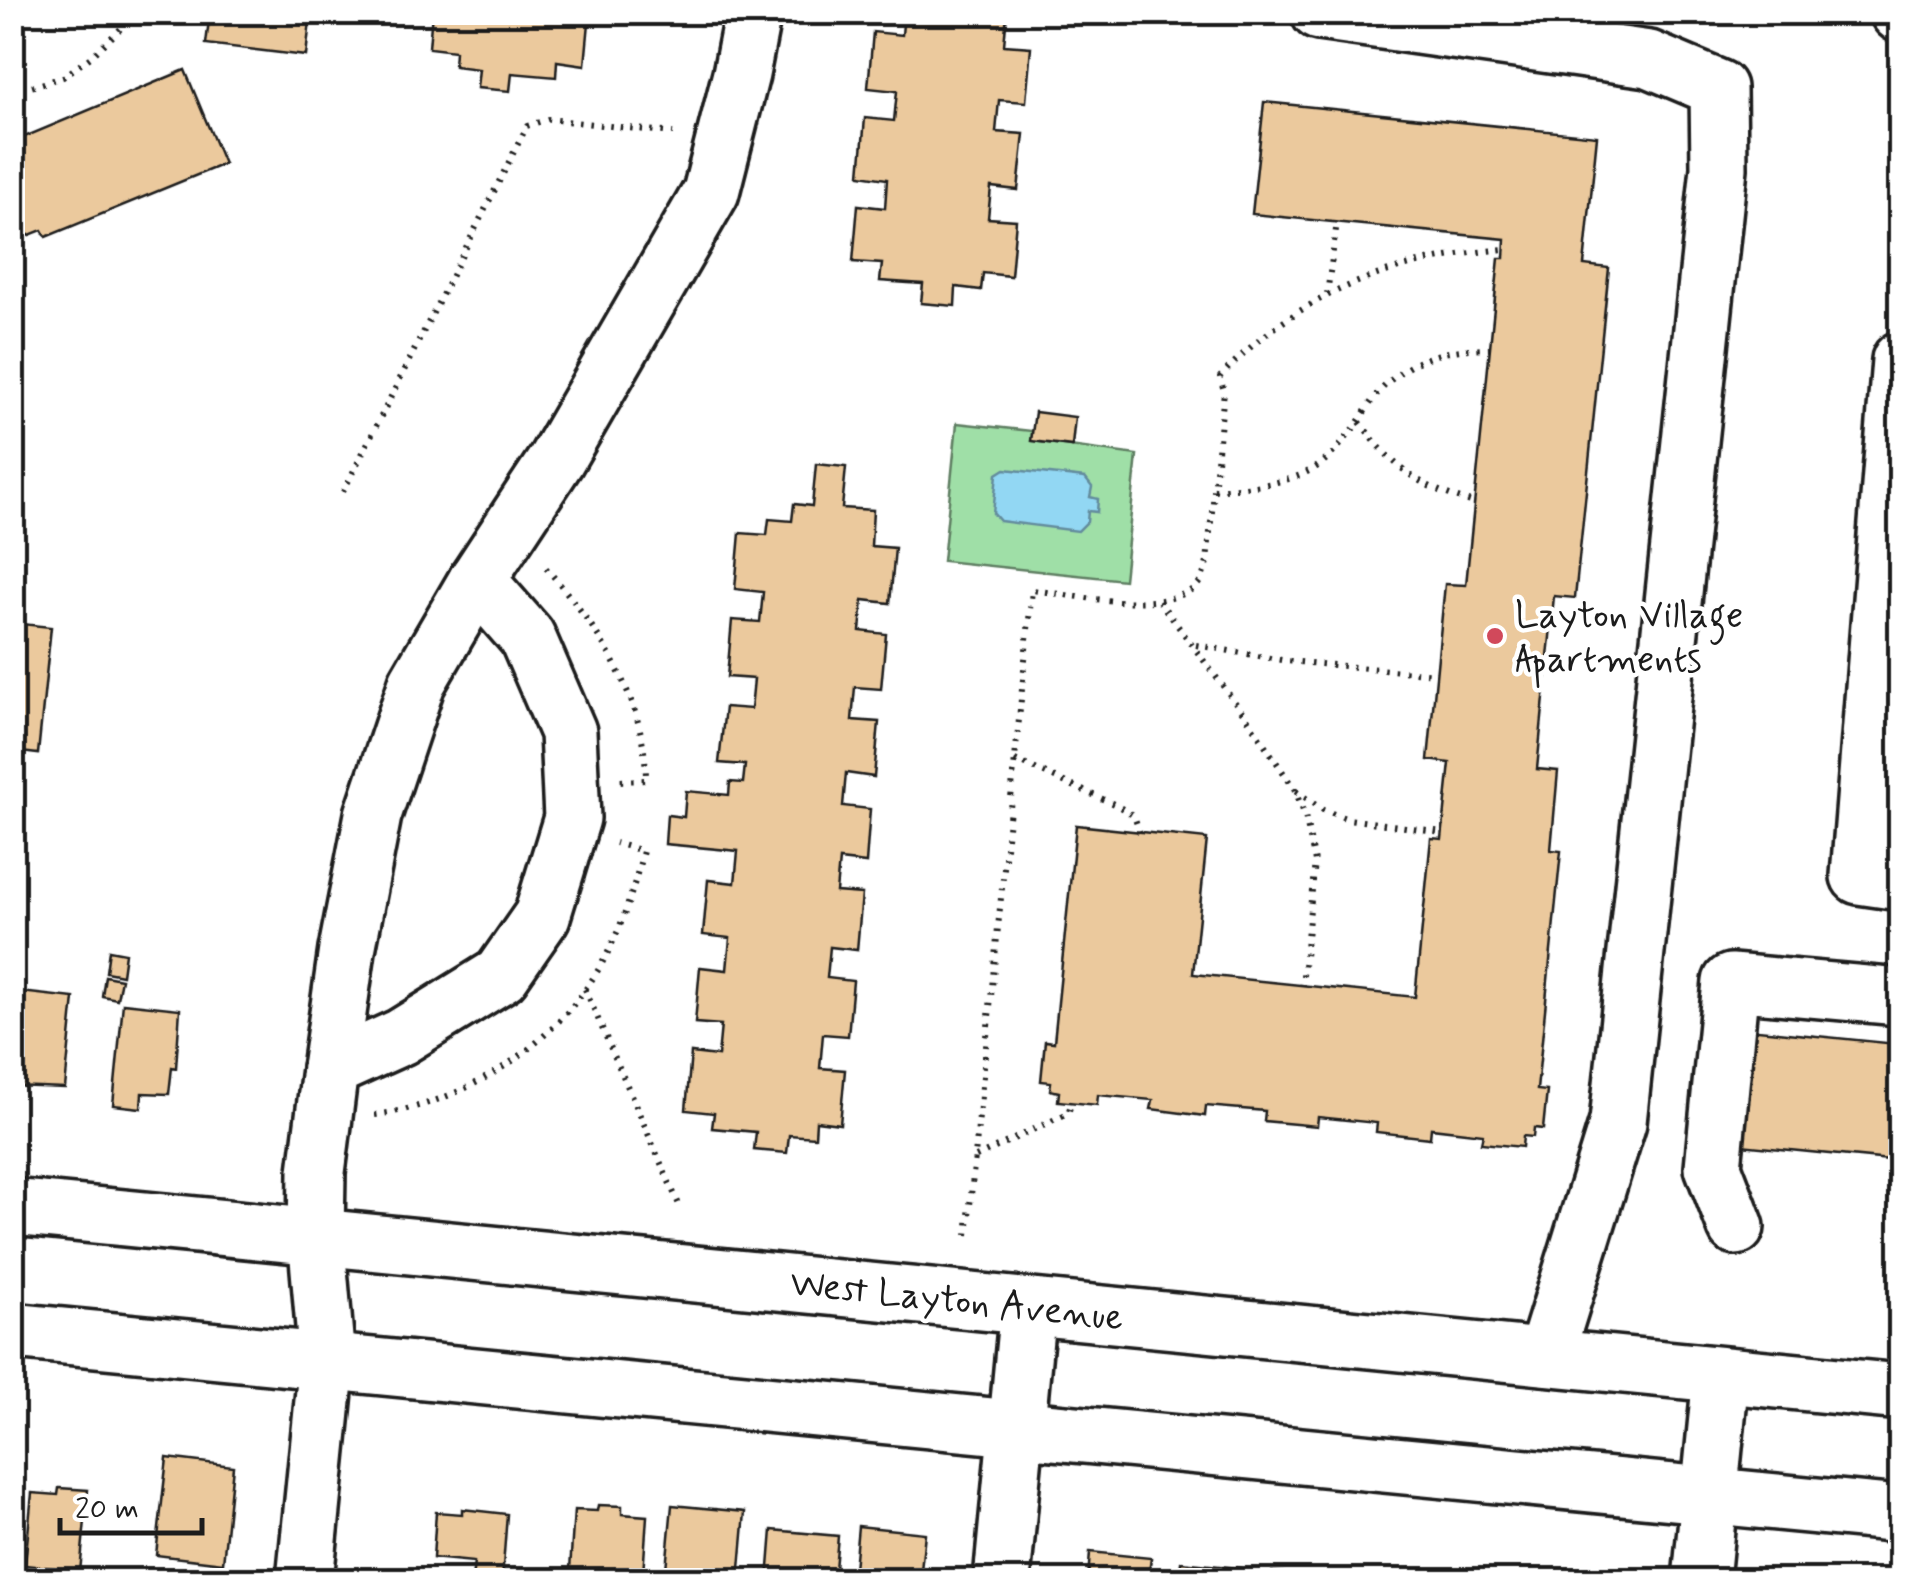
<svg xmlns="http://www.w3.org/2000/svg" width="1913" height="1593" font-family="Mynerve,sans-serif">
	<style>
		.green { fill: #9fdfa7; stroke: #5e7e62; stroke-width: 2.5 }
		.water { fill: #92d7f3; stroke: #638c9d; stroke-width: 2.5 }
		.building { fill: #ebc99d; stroke: #1c1c1c; stroke-width: 2.5 }
		.lines { fill: none; stroke-linecap: round; stroke-linejoin: round }
		.minor-casing { stroke: #1c1c1c; stroke-width: 62 }
		.major-casing { stroke: #1c1c1c; stroke-width: 62 }
		.path { stroke: #1c1c1c; stroke-width: 6; stroke-dasharray: 2.5 8; stroke-linecap: butt }
		.minor { stroke: #fff; stroke-width: 55 }
		.major { stroke: #fff; stroke-width: 55 }
		.poi-dot { fill: #d1495b; stroke: #fff; stroke-width: 4 }
		.labels { text-anchor: middle; stroke-width: 9; stroke-linejoin: round; paint-order: stroke }
		.poi-label { font-size: 38px; fill: #1c1c1c; stroke: #fff; text-anchor: start }
		.street-label { font-size: 38px; fill: #1c1c1c; stroke: #fff }
	</style>
	<rect width="100%" height="100%" fill="#fff"/>
	<filter id="ink" filterUnits="userSpaceOnUse"><feTurbulence type="fractalNoise" baseFrequency=".01" numOctaves="2"/><feDisplacementMap in="SourceGraphic" scale="20" xChannelSelector="R" yChannelSelector="G"/><feConvolveMatrix kernelMatrix="1 2 1 2 8 2 1 2 1" color-interpolation-filters="sRGB"/></filter>
	<g filter="url(#ink)">
		<polygon class="green" points="957,423 1032,431 1032,441 1137,455 1124,580 943,561"/>
		<polygon class="water" points="1005,469 1085,478 1092,487 1090,497 1098,499 1097,512 1088,511 1087,522 1078,531 1000,521 993,513 997,474"/>
		<g class="building">
			<polygon points="210,12 311,12 306,56 206,44"/>
			<polygon points="432,12 590,12 585,65 557,61 556,77 512,73 510,91 477,88 479,69 454,66 455,51 429,48"/>
			<polygon points="904,12 1034,12 1034,15 1007,13 1004,45 1031,47 1026,102 999,100 996,132 1024,134 1018,190 991,187 988,218 1016,220 1011,276 983,273 981,290 956,287 955,306 921,303 923,284 880,281 882,264 853,262 858,205 885,208 887,179 860,175 865,118 894,121 897,91 868,88 873,32 902,35"/>
			<polygon points="185,70 224,164 46,237 42,230 12,242 12,136 15,141"/>
			<polygon points="1264,102 1597,136 1584,265 1609,268 1575,598 1554,596 1537,769 1558,771 1551,850 1561,851 1537,1090 1547,1091 1543,1129 1534,1128 1533,1137 1523,1136 1522,1147 1481,1143 1483,1134 1431,1128 1430,1138 1376,1132 1377,1123 1318,1117 1317,1126 1264,1121 1265,1111 1206,1106 1205,1116 1151,1109 1153,1100 1098,1095 1097,1105 1058,1101 1059,1092 1050,1090 1051,1082 1041,1081 1045,1041 1054,1042 1076,825 1207,839 1193,974 1415,997 1431,838 1442,839 1450,763 1428,760 1445,584 1466,585 1499,258 1504,258 1505,239 1252,214"/>
			<polygon points="1035,412 1075,417 1072,446 1031,441"/>
			<polygon points="816,464 846,467 842,508 873,510 871,546 895,548 890,603 863,600 860,631 886,634 881,689 855,687 852,720 879,722 874,777 846,773 843,806 870,809 866,863 839,860 836,892 862,894 857,950 830,947 827,978 853,981 848,1036 823,1034 820,1068 845,1070 840,1124 816,1121 815,1137 789,1135 787,1153 754,1150 756,1132 712,1128 714,1113 686,1110 691,1053 718,1056 721,1025 695,1023 700,967 727,970 730,938 703,935 708,880 735,883 738,851 665,844 667,815 684,817 686,791 729,795 730,782 743,783 745,765 719,763 725,707 751,709 754,679 727,677 732,620 760,622 763,592 735,589 740,533 767,535 769,519 792,521 794,504 812,506"/>
			<polygon points="12,623 51,627 38,754 12,751"/>
			<polygon points="109,950 125,953 122,975 106,972"/>
			<polygon points="105,976 121,979 117,999 102,996"/>
			<polygon points="12,991 74,998 65,1088 12,1086"/>
			<polygon points="123,1003 180,1009 176,1068 172,1067 169,1094 142,1093 141,1108 113,1105"/>
			<polygon points="1900,1013 1900,1161 1740,1145 1748,1029 1896,1044"/>
			<polygon points="167,1458 233,1466 223,1563 156,1555"/>
			<polygon points="59,1488 88,1490 80,1572 72,1571 71,1574 53,1573 54,1568 25,1565 32,1493 58,1495"/>
			<polygon points="598,1505 622,1506 622,1514 647,1516 643,1575 570,1570 574,1510 597,1511"/>
			<polygon points="672,1505 745,1512 739,1580 665,1580"/>
			<polygon points="462,1509 507,1514 502,1580 472,1580 474,1562 433,1558 436,1512 462,1514"/>
			<polygon points="858,1526 925,1533 920,1580 853,1580"/>
			<polygon points="772,1530 838,1536 834,1580 768,1580"/>
			<polygon points="1090,1552 1151,1558 1148,1580 1088,1580"/>
			<polygon points="1181,1562 1240,1568 1239,1580 1179,1580"/>
			<polygon points="1272,1572 1336,1578 1336,1580 1271,1580"/>
		</g>
		<g class="lines">
			<defs>
				<g id="minor">
					<polyline points="1319,12 1649,59 1718,88 1719,168 1618,1122 1545,1357"/>
					<polyline points="1898,12 1900,14"/>
					<polyline points="1900,360 1859,876 1900,882"/>
					<polyline points="330,1069 347,950 373,815 417,683 477,580"/>
					<polyline points="1736,1227 1713,1167 1731,982 1900,997"/>
					<polyline points="305,1580 327,1361 316,1235 317,1172 330,1069 401,1037 501,975 542,916 572,818 568,732 527,637 477,580 556,460 711,192 741,74 753,12"/>
					<polyline points="1002,1580 1028,1307"/>
					<polyline points="1701,1580 1721,1376"/>
				</g>
				<g id="major">
					<polyline points="12,1207 1900,1392"/>
					<polyline points="12,1331 1900,1514"/>
				</g>
			</defs>
			<use href="#minor" class="minor-casing"/>
			<use href="#major" class="major-casing"/>
			<g class="path">
				<polyline points="12,93 63,77 92,56 138,12"/>
				<polyline points="1327,294 1337,222"/>
				<path d="M1360,422C1393,468 1419,487 1474,503"/>
				<path d="M1214,490C1247,487 1284,485 1313,469C1326,462 1338,448 1347,437C1359,423 1367,406 1379,392C1410,357 1445,349 1490,348"/>
				<polyline points="343,492 527,126 548,119 673,133"/>
				<path d="M546,568C598,627 646,699 646,780L618,781"/>
				<polyline points="1159,601 1247,718 1295,790 1305,816 1315,862 1302,985"/>
				<polyline points="1196,645 1287,661 1436,674"/>
				<polyline points="1015,760 1118,806 1134,816 1140,833"/>
				<polyline points="1296,791 1323,810 1348,819 1442,832"/>
				<polyline points="585,989 680,1207"/>
				<path d="M375,1115C474,1102 568,1037 611,946C626,915 635,883 643,851L615,843"/>
				<polyline points="976,1157 1068,1113 1072,1102"/>
				<path d="M967,1235L1032,590C1072,595 1170,617 1199,583C1203,578 1205,569 1207,562L1224,391L1220,377C1299,292 1392,260 1505,249"/>
			</g>
			<use href="#minor" class="minor"/>
			<use href="#major" class="major"/>
		</g>
	</g>
	<circle class="poi-dot" cx="1495" cy="636" r="10"/>
	<g class="labels">
		<g class="poi-label">
			<text x="1515" y="627">Layton Village<tspan x="1515" dy="44">Apartments</tspan></text>
		</g>
		<g class="street-label">
			<text transform="translate(957 1299) rotate(6)" y="13">West Layton Avenue</text>
		</g>
	</g>
	<rect width="1913" height="1593" fill="none" stroke="#fff" stroke-width="50"/>
	<rect x="25" y="25" width="1863" height="1543" fill="none" stroke="#1c1c1c" stroke-width="4" filter="url(#ink)"/>
	<path d="M60 1518v15h142v-15" fill="none" stroke="#1c1c1c" stroke-width="5"/>
	<text x="75" y="1518" font-size="30" fill="#1c1c1c" stroke="#ffffff" stroke-width="8" paint-order="stroke">20 m</text>
</svg>
